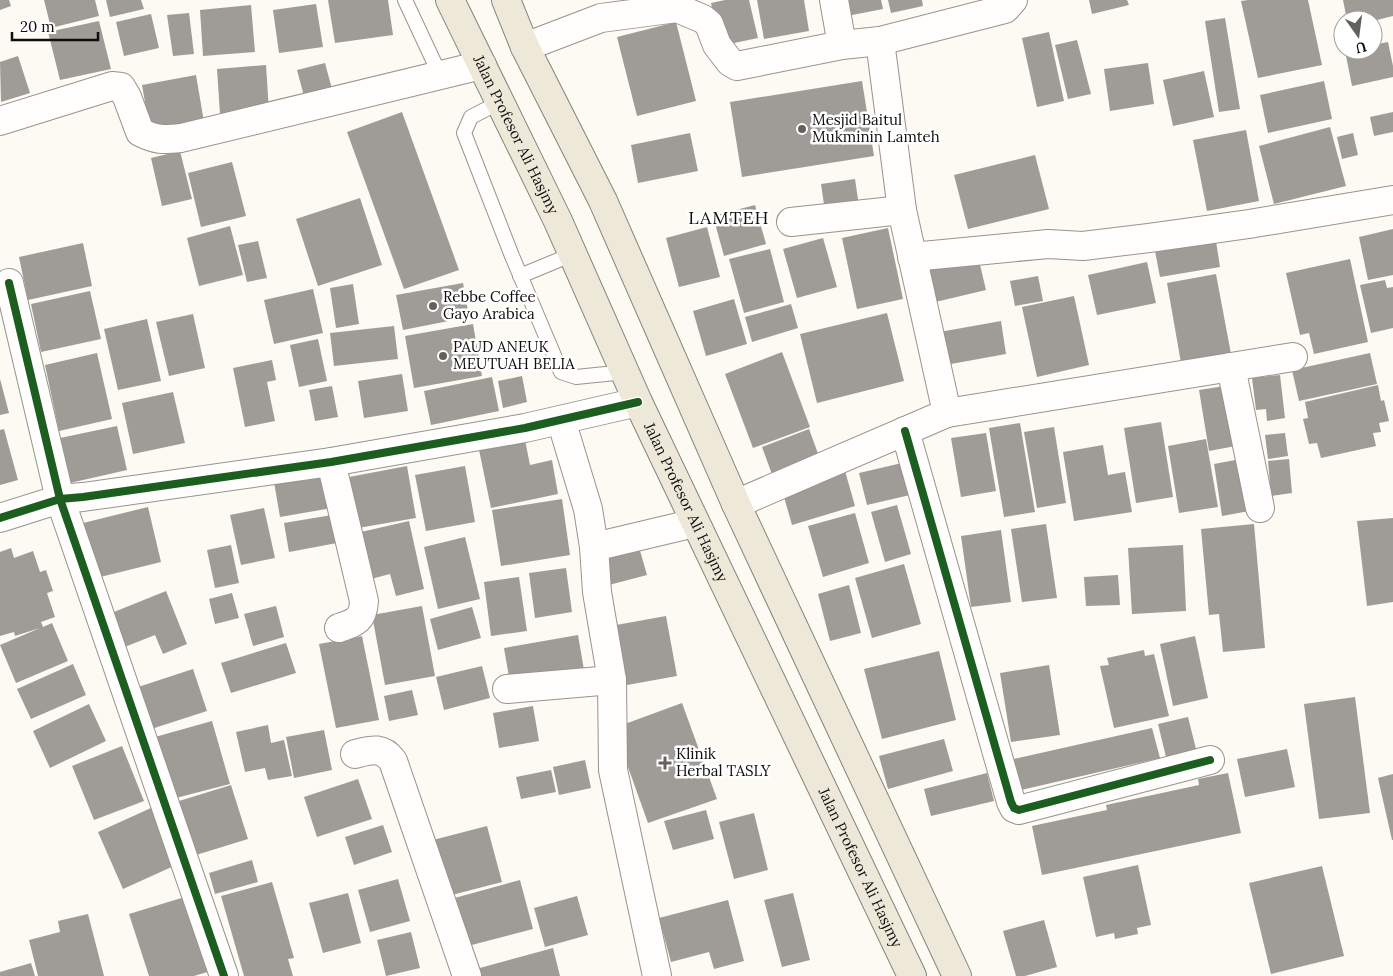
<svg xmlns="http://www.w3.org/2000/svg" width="1393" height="976" font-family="Lora,serif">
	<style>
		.building { fill: #9f9c98 }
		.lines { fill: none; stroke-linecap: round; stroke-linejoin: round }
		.lane-casing { stroke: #959491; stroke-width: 16 }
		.street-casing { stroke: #959491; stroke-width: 30 }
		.primary-casing { stroke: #82827e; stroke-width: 30 }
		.lane { stroke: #fffefd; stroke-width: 14 }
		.street { stroke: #fffefd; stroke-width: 28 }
		.primary { stroke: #ede8d8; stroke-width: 28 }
		.cycleway-casing { stroke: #fff; stroke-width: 11 }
		.cycleway { stroke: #1b5e20; stroke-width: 8 }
		.poi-dot { fill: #61615e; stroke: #fff; stroke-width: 2 }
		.labels { text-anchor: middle; stroke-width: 5; stroke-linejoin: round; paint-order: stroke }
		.poi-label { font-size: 15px; fill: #0e0e0e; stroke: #fff; text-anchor: start }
		.street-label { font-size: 15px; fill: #0e0e0e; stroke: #fff }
		.quarter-label { font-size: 18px; letter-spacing: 1px; fill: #0e0e0e; stroke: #fff }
	</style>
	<rect width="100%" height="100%" fill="#fcfaf2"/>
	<g class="building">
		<polygon points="0,0 9,0 11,6 0,10"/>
		<polygon points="44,0 95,0 99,16 51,28"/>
		<polygon points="106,0 141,0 144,9 110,17"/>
		<polygon points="328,0 388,0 393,35 335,43"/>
		<polygon points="725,0 749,0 758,38 720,46 711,3"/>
		<polygon points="757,0 804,0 809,31 764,39"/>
		<polygon points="843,0 881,0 883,9 847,16"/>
		<polygon points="888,0 922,0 923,6 891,13"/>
		<polygon points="1089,0 1127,0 1129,5 1092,14"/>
		<polygon points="1248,0 1308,0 1322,65 1258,78 1241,1"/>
		<polygon points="1343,0 1393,0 1393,16 1373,21 1347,20"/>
		<polygon points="316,4 323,47 279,53 273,10"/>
		<polygon points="251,5 255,52 203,56 200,10"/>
		<polygon points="189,13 194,54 173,56 167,15"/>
		<polygon points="151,14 159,48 124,56 116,22"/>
		<polygon points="1225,18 1240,109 1219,112 1205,21"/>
		<polygon points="99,21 111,69 60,80 48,32"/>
		<polygon points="676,22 696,101 637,116 617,37"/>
		<polygon points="1049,32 1064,101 1037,107 1022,38"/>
		<polygon points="1077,40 1091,94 1068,99 1055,45"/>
		<polygon points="1388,42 1393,66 1393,77 1352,86 1345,51 1373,50 1373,45"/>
		<polygon points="18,56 30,93 1,102 0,62"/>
		<polygon points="325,63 332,89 304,96 297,70"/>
		<polygon points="1148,63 1154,104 1110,111 1104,69"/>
		<polygon points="266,65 269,111 220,114 217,69"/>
		<polygon points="1204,71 1214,117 1173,126 1163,80"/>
		<polygon points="196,75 204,122 150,131 142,85"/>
		<polygon points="862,81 874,156 742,177 730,102"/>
		<polygon points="1324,81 1332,119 1268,133 1260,95"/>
		<polygon points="402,112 459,270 404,289 347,132"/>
		<polygon points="1393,112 1393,132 1374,136 1370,117"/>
		<polygon points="1330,127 1346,186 1274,204 1259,146"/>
		<polygon points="1246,130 1259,201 1207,211 1193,140"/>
		<polygon points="690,133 698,171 638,183 631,145"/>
		<polygon points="1353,133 1358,155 1342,159 1337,137"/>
		<polygon points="180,151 192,199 162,206 151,158"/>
		<polygon points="1035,155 1049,209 968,229 954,175"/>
		<polygon points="232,162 246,216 201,227 188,173"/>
		<polygon points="855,179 859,206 825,211 821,184"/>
		<polygon points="360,198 382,265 318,286 296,219"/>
		<polygon points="755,205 766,244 724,256 713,216"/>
		<polygon points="230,226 243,275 199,286 187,238"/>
		<polygon points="707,227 720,277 679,287 666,238"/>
		<polygon points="888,228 903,299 857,309 842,238"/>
		<polygon points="1393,229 1393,275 1368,280 1359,237"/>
		<polygon points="823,238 837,287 797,298 783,249"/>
		<polygon points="258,241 267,278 247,282 238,245"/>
		<polygon points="1216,241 1220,267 1160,277 1155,251"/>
		<polygon points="83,243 92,286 28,300 19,257"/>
		<polygon points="770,249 784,302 744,313 729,259"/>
		<polygon points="977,252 986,290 927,304 918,267"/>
		<polygon points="1350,259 1368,342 1314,354 1309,333 1300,335 1286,273"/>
		<polygon points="1147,262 1156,303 1097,315 1088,275"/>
		<polygon points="1216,274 1231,354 1181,363 1167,283"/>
		<polygon points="1038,276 1043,301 1015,306 1010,281"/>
		<polygon points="1385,280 1387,288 1393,287 1393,328 1371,333 1360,285"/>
		<polygon points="463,283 469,317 403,330 396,295"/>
		<polygon points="353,284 359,324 336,328 330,288"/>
		<polygon points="313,289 323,333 274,344 264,300"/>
		<polygon points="90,291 101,339 41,352 31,304"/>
		<polygon points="1074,296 1089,365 1037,377 1022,307"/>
		<polygon points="734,299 747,344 706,356 693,311"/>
		<polygon points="791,304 798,328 752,342 745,317"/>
		<polygon points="887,313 904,381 817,403 800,334"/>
		<polygon points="193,314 205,368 169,376 156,322"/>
		<polygon points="147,319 161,381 118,390 104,329"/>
		<polygon points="1001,321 1006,354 940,366 934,333"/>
		<polygon points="473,324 482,376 414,388 405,336"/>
		<polygon points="394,326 398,359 334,366 330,333"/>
		<polygon points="318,339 327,381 299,387 290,345"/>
		<polygon points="782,352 810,427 753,448 725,374"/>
		<polygon points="97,353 112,419 59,431 45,365"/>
		<polygon points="1370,353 1377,384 1299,401 1292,370"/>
		<polygon points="272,360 276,380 267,382 275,421 245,427 233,368"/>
		<polygon points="402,374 408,411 364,418 358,381"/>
		<polygon points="1280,375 1285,418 1267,421 1266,409 1256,410 1252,378"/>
		<polygon points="522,376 527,402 503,408 498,381"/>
		<polygon points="492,377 499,411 431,425 424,391"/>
		<polygon points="0,379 9,413 0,415"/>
		<polygon points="1231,385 1241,445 1209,451 1199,390"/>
		<polygon points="1378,385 1381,401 1384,400 1389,421 1379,423 1381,432 1373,433 1376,446 1321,458 1317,443 1309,444 1303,419 1308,418 1305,402"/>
		<polygon points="332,386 338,417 315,421 309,390"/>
		<polygon points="173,392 185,443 133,454 122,403"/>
		<polygon points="1161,422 1173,497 1136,503 1124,428"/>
		<polygon points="1020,423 1035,512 1004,517 989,428"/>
		<polygon points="117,426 127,470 70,483 60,438"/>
		<polygon points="1054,427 1066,503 1037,508 1024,432"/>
		<polygon points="4,429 18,480 0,485 0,430"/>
		<polygon points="809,429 820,459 773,477 762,447"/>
		<polygon points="986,433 996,491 961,497 951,438"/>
		<polygon points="1285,433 1288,456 1268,459 1265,435"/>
		<polygon points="524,435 530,465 552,460 558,494 491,508 478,445"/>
		<polygon points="1206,439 1218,507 1179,513 1168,446"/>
		<polygon points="1103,445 1108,475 1125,472 1132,512 1074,521 1063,452"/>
		<polygon points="1246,458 1255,510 1222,516 1214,464"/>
		<polygon points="1289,459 1292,493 1271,496 1268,461"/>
		<polygon points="902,463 910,495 867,505 859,473"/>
		<polygon points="407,466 416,518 358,528 349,477"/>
		<polygon points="465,466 475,522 426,531 415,475"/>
		<polygon points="326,467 332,508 280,517 273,476"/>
		<polygon points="845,471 855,506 792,525 782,490"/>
		<polygon points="562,499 570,555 501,566 492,510"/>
		<polygon points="897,505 911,554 885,562 871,512"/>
		<polygon points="148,507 161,562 92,579 79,524"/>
		<polygon points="264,508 275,558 241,565 230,515"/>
		<polygon points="855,513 869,563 823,577 808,526"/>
		<polygon points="332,515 337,543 289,552 284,523"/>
		<polygon points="1393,518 1393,602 1367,606 1357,521"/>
		<polygon points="409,521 424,589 396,596 390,574 371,579 361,532"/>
		<polygon points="1046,524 1057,598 1022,602 1011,529"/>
		<polygon points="1254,524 1265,648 1223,652 1219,614 1209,615 1201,529"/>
		<polygon points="1001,530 1011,602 971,607 961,536"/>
		<polygon points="465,537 480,599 438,609 424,547"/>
		<polygon points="637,540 647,575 609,585 600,550"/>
		<polygon points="231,545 239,583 215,588 207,550"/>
		<polygon points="1183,545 1186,611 1132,614 1128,548"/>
		<polygon points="11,548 14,558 33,551 40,572 46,570 53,591 47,593 55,617 41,622 43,627 52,623 68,661 16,683 0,645 40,628 15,636 14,632 0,636 0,552"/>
		<polygon points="904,564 921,624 872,638 855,578"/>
		<polygon points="566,568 572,612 535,618 529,573"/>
		<polygon points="1118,575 1120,605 1086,606 1084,577"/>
		<polygon points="519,577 527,631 491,636 484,582"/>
		<polygon points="849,585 861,633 830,641 818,594"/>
		<polygon points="166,591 187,644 163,654 155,635 117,650 104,616"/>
		<polygon points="232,593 239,618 215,624 209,599"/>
		<polygon points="276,606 284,637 253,646 244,614"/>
		<polygon points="422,606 435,676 385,685 372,615"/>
		<polygon points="472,607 481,638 438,650 430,619"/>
		<polygon points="666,616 677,676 616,687 605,627"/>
		<polygon points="578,635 584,670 510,683 504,648"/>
		<polygon points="362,636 379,720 336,728 319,644"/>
		<polygon points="1195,636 1208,698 1173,706 1160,644"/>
		<polygon points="286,643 296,673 231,693 221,663"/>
		<polygon points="1144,650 1145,656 1154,654 1169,716 1114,728 1100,666 1109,665 1107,658"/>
		<polygon points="939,651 956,720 882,739 864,669"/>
		<polygon points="73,664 86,695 31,719 17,689"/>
		<polygon points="1049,665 1060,735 1011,742 1000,673"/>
		<polygon points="482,666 490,698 444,710 436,677"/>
		<polygon points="193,669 207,711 142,732 129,690"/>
		<polygon points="412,690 418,715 389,721 384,696"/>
		<polygon points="1355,697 1370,813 1319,819 1304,704"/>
		<polygon points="682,703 717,799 648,823 614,728"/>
		<polygon points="89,704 106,741 50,768 33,731"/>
		<polygon points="533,706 539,741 499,748 493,713"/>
		<polygon points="1188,717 1196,749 1166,757 1158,724"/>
		<polygon points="212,721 230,784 172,799 155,737"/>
		<polygon points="268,725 271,743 284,740 292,776 268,780 265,768 245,772 236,732"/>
		<polygon points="1152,728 1160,758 1021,790 1014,759"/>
		<polygon points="324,730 332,770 294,778 286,737"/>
		<polygon points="944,739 953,771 888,789 879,756"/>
		<polygon points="122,746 144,801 94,820 72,766"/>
		<polygon points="1287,749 1295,787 1245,797 1237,759"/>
		<polygon points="585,760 591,788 559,795 553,767"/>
		<polygon points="551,770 556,792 521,799 516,777"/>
		<polygon points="987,773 994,801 931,816 924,789"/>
		<polygon points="1228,773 1241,833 1042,875 1032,826 1107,810 1106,805 1199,785 1198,779"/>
		<polygon points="1393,774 1393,840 1392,840 1378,778"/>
		<polygon points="358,779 372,819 317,837 304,797"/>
		<polygon points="231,785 248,839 196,855 179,801"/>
		<polygon points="151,808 176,865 123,889 98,832"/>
		<polygon points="706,810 714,839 673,850 664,821"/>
		<polygon points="754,813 768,870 734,879 719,822"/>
		<polygon points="383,825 392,852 354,865 345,837"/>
		<polygon points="487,826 502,882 448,896 433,840"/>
		<polygon points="252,860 258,882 215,894 209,873"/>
		<polygon points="1138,865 1151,925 1137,928 1138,934 1115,939 1114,933 1096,937 1083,877"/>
		<polygon points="1322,866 1344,956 1271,974 1249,883"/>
		<polygon points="398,879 410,921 370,932 358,890"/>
		<polygon points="520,880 533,929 464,947 451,899"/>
		<polygon points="272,882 294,958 288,959 293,976 244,976 221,896"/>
		<polygon points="348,893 361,943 323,953 309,903"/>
		<polygon points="793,893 810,960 782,967 764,900"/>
		<polygon points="188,896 211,971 194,976 149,976 129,914"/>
		<polygon points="577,896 588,935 545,947 534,908"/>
		<polygon points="728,900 744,961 714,969 709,952 671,962 659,918"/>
		<polygon points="88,914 104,976 38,976 29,940 60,932 58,921"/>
		<polygon points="1044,920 1057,967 1025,976 1016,976 1003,931"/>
		<polygon points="411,932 420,968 386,976 377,940"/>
		<polygon points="553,948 560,976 478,976 476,969"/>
		<polygon points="31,963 35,976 0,976 0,972"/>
	</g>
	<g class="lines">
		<defs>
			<g id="lane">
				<polyline points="405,0 440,75"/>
				<polyline points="500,102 471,117 464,133 512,256 561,372 576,377 625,372"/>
				<polyline points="520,276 573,254"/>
			</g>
			<g id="street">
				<polyline points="834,0 842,45"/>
				<polyline points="880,41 902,210"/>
				<polyline points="525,47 601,18 677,8 703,19 709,24 717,45 730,62 737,66 842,45 880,41 1005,9 1013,0"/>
				<path d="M0,121L112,86L121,87L127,97L140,132C156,140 163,140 181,138L482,65"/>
				<polyline points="791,222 902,210 947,413"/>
				<polyline points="912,257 1048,244 1083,246 1149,238 1249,224 1393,200"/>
				<polyline points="9,283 60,499 224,976"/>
				<polyline points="1231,367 1260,508"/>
				<polyline points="561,420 588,509 594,547"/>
				<polyline points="905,431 1011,802 1014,808 1019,810 1210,760"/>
				<path d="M331,462L364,601C363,620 356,622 339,628"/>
				<polyline points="736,504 947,413 1293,357"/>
				<polyline points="0,518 60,499 83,497 331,462 525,428 638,402"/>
				<polyline points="507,689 612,680"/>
				<path d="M355,754C371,750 382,746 393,761L467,976"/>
				<polyline points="657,976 613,770 612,680 597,592 594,547 695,523"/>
			</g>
			<g id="primary">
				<path id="s1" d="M450,0L558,221L638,402L912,976"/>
				<polyline points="506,0 525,47 603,201 736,504 957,976"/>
			</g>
		</defs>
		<use href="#lane" class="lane-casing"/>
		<use href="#street" class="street-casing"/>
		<use href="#primary" class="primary-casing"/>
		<use href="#lane" class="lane"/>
		<use href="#street" class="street"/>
		<use href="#primary" class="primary"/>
		<defs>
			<g id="cycleway">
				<polyline points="9,283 60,499 224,976"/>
				<polyline points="905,431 1011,802 1014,808 1019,810 1210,760"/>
				<polyline points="0,518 60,499 83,497 331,462 525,428 638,402"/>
			</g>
		</defs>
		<use href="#cycleway" class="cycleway-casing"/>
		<use href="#cycleway" class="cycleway"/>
	</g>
	<g class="poi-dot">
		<circle cx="802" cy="129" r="5"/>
		<circle cx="433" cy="306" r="5"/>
		<circle cx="443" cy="356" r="5"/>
		<path d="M662.5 755.5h5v5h5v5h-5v5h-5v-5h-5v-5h5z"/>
	</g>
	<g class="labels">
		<g class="poi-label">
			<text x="812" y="125">Mesjid Baitul<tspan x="812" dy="17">Mukminin Lamteh</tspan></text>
			<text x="443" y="302">Rebbe Coffee<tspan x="443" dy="17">Gayo Arabica</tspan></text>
			<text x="453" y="352">PAUD ANEUK<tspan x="453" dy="17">MEUTUAH BELIA</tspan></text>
			<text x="676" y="759">Klinik<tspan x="676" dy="17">Herbal TASLY</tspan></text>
		</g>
		<g class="street-label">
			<text dy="5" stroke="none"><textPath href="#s1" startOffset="150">Jalan Profesor Ali Hasjmy</textPath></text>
			<text dy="5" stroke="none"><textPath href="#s1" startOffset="555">Jalan Profesor Ali Hasjmy</textPath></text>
			<text dy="5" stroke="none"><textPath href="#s1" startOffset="960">Jalan Profesor Ali Hasjmy</textPath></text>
		</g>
		<g class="quarter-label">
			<text x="729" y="224">LAMTEH</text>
		</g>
	</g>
	<g transform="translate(1358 35) rotate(166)"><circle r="24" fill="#ffffff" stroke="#9f9f9f"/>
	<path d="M0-4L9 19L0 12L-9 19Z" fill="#61615e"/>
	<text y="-8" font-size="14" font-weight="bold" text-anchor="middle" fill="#0e0e0e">U</text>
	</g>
	<path d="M12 32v8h86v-8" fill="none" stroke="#0e0e0e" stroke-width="2.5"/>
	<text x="20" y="32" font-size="15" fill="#0e0e0e" stroke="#ffffff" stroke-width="4" paint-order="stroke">20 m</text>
</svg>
